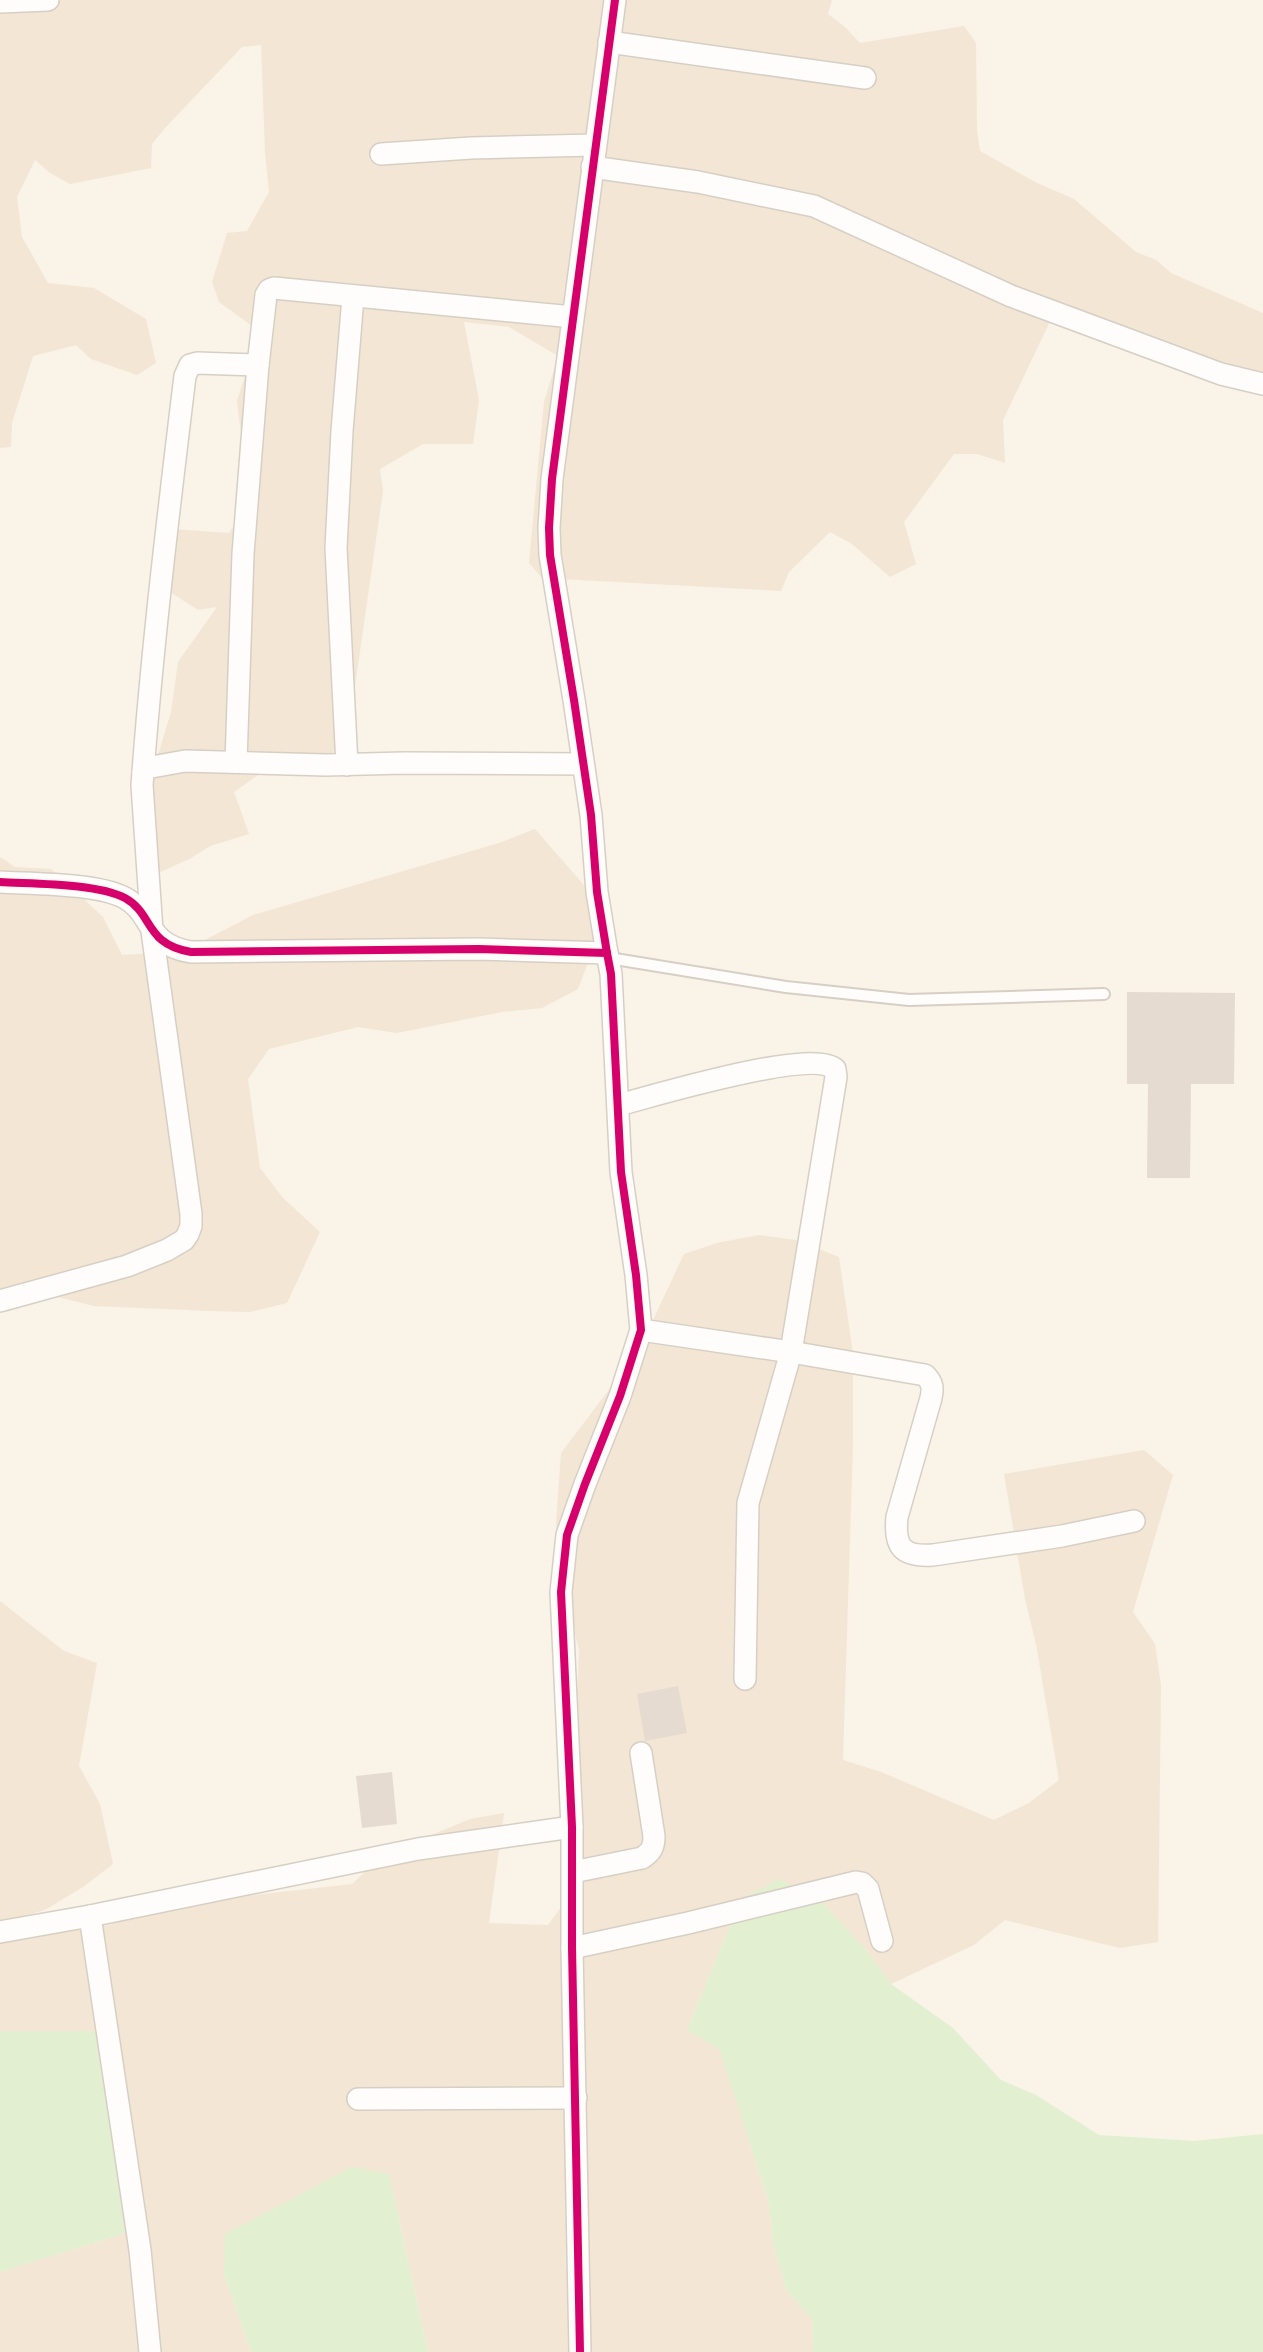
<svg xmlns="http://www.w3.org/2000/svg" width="1263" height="2352" font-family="Manrope,sans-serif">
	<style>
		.residential { fill: #f3e6d5 }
		.green { fill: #e2f0d1 }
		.building { fill: #e5dbd0 }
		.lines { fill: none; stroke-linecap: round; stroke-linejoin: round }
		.lane-casing { stroke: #d7cfc5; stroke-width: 14 }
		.street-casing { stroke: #d7cfc5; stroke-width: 24 }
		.lane { stroke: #fefdfc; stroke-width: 10 }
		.street { stroke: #fefdfc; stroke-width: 21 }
		.cycleway-casing { stroke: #fff8eb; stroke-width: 11 }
		.cycleway { stroke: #d6006c; stroke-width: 8 }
	</style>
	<rect width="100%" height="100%" fill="#f9f3e8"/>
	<g class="residential">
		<polygon points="0,0 832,0 828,14 845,27 860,43 964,26 976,43 977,131 980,151 1037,183 1074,199 1136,252 1156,260 1171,273 1263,313 1263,396 1075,313 1055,311 1003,420 1005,463 977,454 954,454 904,522 916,564 890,577 852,544 830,532 789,572 781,591 542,578 529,563 544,402 558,356 509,327 464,322 479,400 473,444 423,444 380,469 383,491 347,742 330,754 303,764 282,758 234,792 249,834 210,846 191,858 150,877 151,778 171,712 178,662 217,607 198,610 164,588 171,529 229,533 239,517 245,466 237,401 259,331 219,302 212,282 227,233 247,231 269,192 265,152 261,45 242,47 165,128 152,144 151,168 70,184 50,173 35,160 17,197 22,237 48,283 94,288 146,319 156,363 137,375 91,359 76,345 33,356 12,423 11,447 0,448"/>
		<polygon points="535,829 589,891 600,931 578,989 542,1008 502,1012 397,1033 358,1027 269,1049 248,1079 260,1168 283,1198 320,1232 287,1303 250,1312 211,1311 94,1306 58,1297 0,1308 0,857 15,867 51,869 103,917 122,955 184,951 253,915 499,843"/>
		<polygon points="759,1235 796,1240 839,1257 853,1354 853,1443 843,1760 881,1772 994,1820 1029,1803 1059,1780 1036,1644 1025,1599 1004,1474 1144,1450 1173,1475 1133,1612 1155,1644 1161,1685 1158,1942 1120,1948 1005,1920 974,1945 891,1984 867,1951 817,1897 741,1899 687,2030 720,2049 769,2204 773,2243 786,2290 812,2319 813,2352 428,2352 389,2174 224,2275 251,2352 0,2352 0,2272 136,2230 94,2031 0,2031 0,1942 110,1925 148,1907 352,1884 381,1856 470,1819 504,1813 489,1923 548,1925 570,1895 579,1650 559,1567 556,1523 561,1453 639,1350 684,1254 717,1243"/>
		<polygon points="0,1601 64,1651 97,1663 79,1766 100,1804 113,1864 83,1887 45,1910 0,1923"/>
	</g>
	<g class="green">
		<polygon points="779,1879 817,1897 867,1951 891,1984 953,2028 1001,2080 1036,2095 1099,2135 1194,2141 1263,2134 1263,2352 813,2352 812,2319 786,2290 773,2243 769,2204 720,2050 687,2030 741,1899"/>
		<polygon points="0,2031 94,2031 110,2070 136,2230 0,2272"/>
		<polygon points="352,2167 389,2174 428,2352 251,2352 224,2275 225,2234"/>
	</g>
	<g class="building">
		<polygon points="1127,992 1235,993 1234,1084 1191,1084 1190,1178 1147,1178 1148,1084 1127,1084"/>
		<polygon points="678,1686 687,1733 645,1741 637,1694"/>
		<polygon points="392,1772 397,1824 362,1828 356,1776"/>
	</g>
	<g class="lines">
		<defs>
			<polyline id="lane" points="609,958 786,987 909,1000 1104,994"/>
			<g id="street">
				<polyline points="0,2 48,0"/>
				<polyline points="609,42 865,78"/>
				<polyline points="381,154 471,148 595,145"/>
				<polyline points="592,167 698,182 814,206 1011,296 1221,374 1263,384"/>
				<polyline points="236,762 243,554 258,365"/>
				<polyline points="347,765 336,548 342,431 353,297"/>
				<path d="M143,772C153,640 169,508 185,376L190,365L197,363L258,365L266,295L269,290L274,288L573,317"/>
				<path d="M0,882C33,884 97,883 125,898C154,914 144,944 191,952L479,949L607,953L611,974L621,1172L636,1275L641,1330L620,1396L585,1484L567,1535L561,1592L572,1827V1948L580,2352"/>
				<polyline points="607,953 597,892 591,815 574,700 550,555 549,528 552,479 615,0"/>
				<path d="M618,1105C654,1096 810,1048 835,1069L836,1077L791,1352L748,1503L745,1679"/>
				<polyline points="0,1301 127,1266 167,1250 184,1240 188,1234 191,1226 191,1214 152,931 142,785 143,772 146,768 185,761 326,765 404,763 583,764"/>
				<path d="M641,1330L791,1352L925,1375C933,1383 933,1388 931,1398L897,1517C894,1547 902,1557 933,1555L1062,1536L1134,1521"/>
				<path d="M573,1872L642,1858C651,1852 654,1848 654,1836L641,1753"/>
				<polyline points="90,1916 140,2250 150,2352"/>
				<polyline points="0,1932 90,1916 418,1849 572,1827"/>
				<polyline points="572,1948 688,1923 856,1882 862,1883 868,1889 882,1941"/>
				<polyline points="358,2099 576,2098"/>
			</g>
		</defs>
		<use href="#lane" class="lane-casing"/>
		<use href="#street" class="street-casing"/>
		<use href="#lane" class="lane"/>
		<use href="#street" class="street"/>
		<defs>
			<g id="cycleway">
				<path d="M0,882C33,884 97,883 125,898C154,914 144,944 191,952L479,949L607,953L611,974L621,1172L636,1275L641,1330L620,1396L585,1484L567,1535L561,1592L572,1827V1948L580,2352"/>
				<polyline points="607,953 597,892 591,815 574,700 550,555 549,528 552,479 615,0"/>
			</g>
		</defs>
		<use href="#cycleway" class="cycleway-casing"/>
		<use href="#cycleway" class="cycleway"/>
	</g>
</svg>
